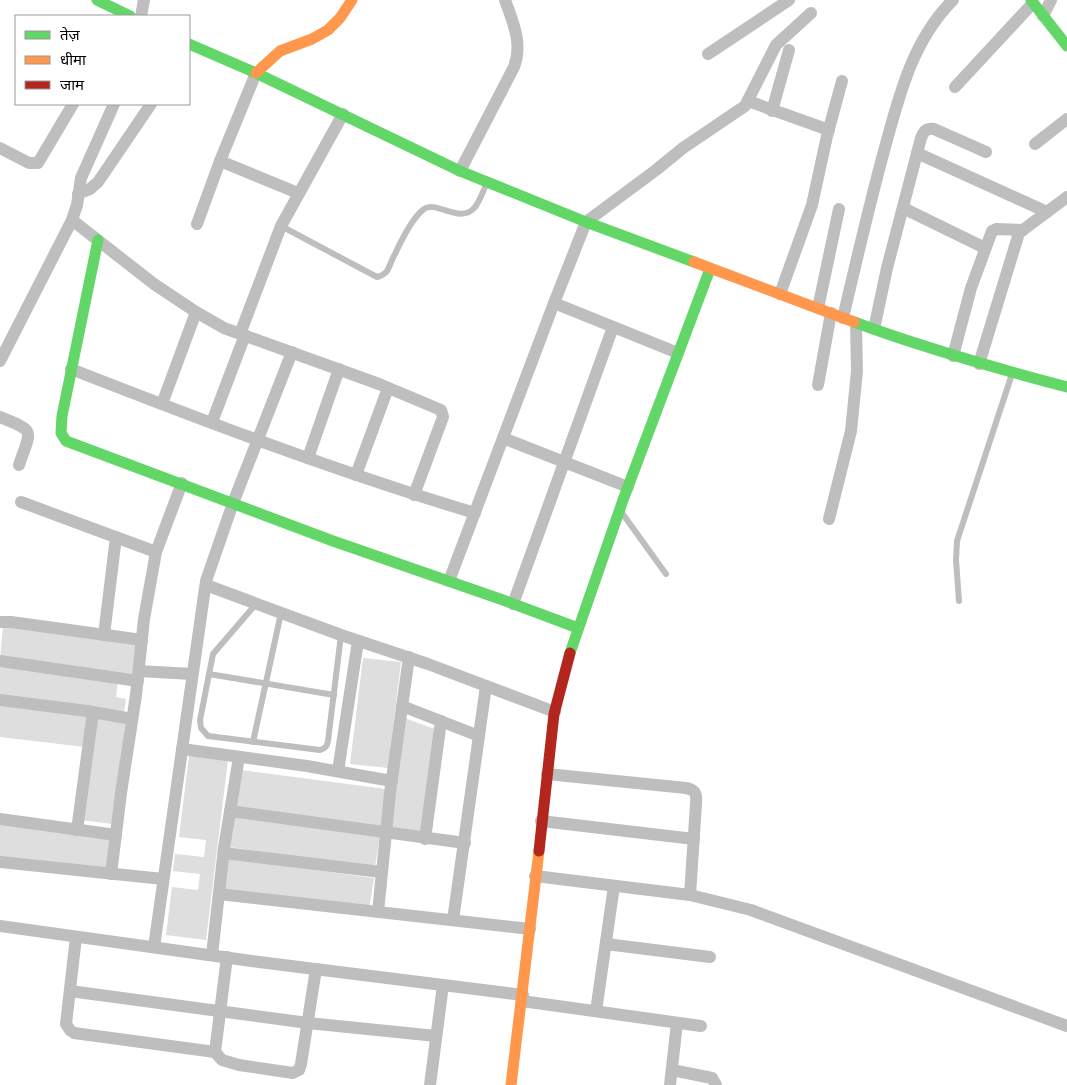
<svg xmlns="http://www.w3.org/2000/svg" width="1067" height="1085" font-family="Commissioner,'Noto Sans Devanagari',sans-serif">
	<style>
		.building { fill: #dedede }
		.lines { fill: none; stroke-linecap: round; stroke-linejoin: round }
		.lane { stroke: #bebebe; stroke-width: 6 }
		.street { stroke: #bebebe; stroke-width: 12 }
		.fast { stroke: #63d668; stroke-width: 11 }
		.slow { stroke: #ff974d; stroke-width: 11 }
		.jam { stroke: #b3261e; stroke-width: 11 }
	</style>
	<rect width="100%" height="100%" fill="#fff"/>
	<g class="building">
		<polygon points="3,626 138,645 133,677 0,659"/>
		<polygon points="363,658 401,662 388,768 350,764"/>
		<polygon points="0,664 118,680 116,697 126,699 124,713 0,696"/>
		<polygon points="0,702 90,713 85,747 0,737"/>
		<polygon points="95,716 126,720 112,824 81,820"/>
		<polygon points="404,718 435,729 421,837 390,833"/>
		<polygon points="189,756 228,760 206,940 166,935 172,887 198,890 200,874 173,871 175,854 204,857 206,840 179,837"/>
		<polygon points="241,770 386,789 381,826 236,807"/>
		<polygon points="233,816 380,835 375,867 229,847"/>
		<polygon points="0,824 113,837 109,871 0,859"/>
		<polygon points="227,858 374,878 369,909 223,890"/>
	</g>
	<g class="lines">
		<g class="lane">
			<path d="M281,226L377,277C381,276 384,275 387,271C390,266 392,259 395,254C401,241 413,217 424,209C436,200 461,225 475,207C480,201 483,191 487,183"/>
			<polyline points="622,513 666,574"/>
			<polyline points="959,601 956,560 957,541 1012,374"/>
			<path d="M256,604L213,654L200,720L201,728L208,736L320,750C326,748 327,746 328,741L341,635"/>
			<polyline points="209,674 334,695"/>
			<polyline points="253,742 281,613"/>
		</g>
		<g class="street">
			<polyline points="141,16 144,0"/>
			<polyline points="1043,16 1051,0"/>
			<polyline points="708,54 789,0"/>
			<polyline points="955,87 1033,3"/>
			<polyline points="748,101 829,130"/>
			<polyline points="772,111 789,50"/>
			<polyline points="1035,144 1067,119"/>
			<polyline points="0,148 29,163 38,163 73,104"/>
			<polyline points="917,153 1047,212"/>
			<polyline points="220,161 298,193"/>
			<path d="M460,171L514,67C523,43 513,23 505,0"/>
			<polyline points="78,194 90,189 98,182 151,104"/>
			<polyline points="903,208 985,248"/>
			<polyline points="72,220 154,284 196,312 224,328 379,384 441,410 443,417 414,495"/>
			<polyline points="197,224 220,161 256,73"/>
			<polyline points="780,294 812,205 827,136 842,81"/>
			<polyline points="554,303 678,353"/>
			<polyline points="818,308 839,209"/>
			<path d="M843,318C856,262 869,206 884,151C899,96 912,41 953,0"/>
			<path d="M874,329L887,268L921,138C924,131 926,128 934,129L986,152"/>
			<polyline points="240,334 281,226 343,114"/>
			<polyline points="953,356 971,288 992,231 996,229 1023,230"/>
			<polyline points="0,361 72,220 77,205 81,178 114,104"/>
			<polyline points="979,364 1019,233 1067,197"/>
			<path d="M71,369C204,421 338,472 475,513"/>
			<polyline points="818,385 831,313"/>
			<polyline points="162,404 196,312"/>
			<path d="M0,417C37,432 31,429 19,465"/>
			<polyline points="212,422 245,335"/>
			<polyline points="503,438 628,487"/>
			<polyline points="308,458 339,369"/>
			<polyline points="356,475 388,388"/>
			<polyline points="21,502 156,552 182,483"/>
			<polyline points="829,519 851,431 857,371 856,323"/>
			<polyline points="449,581 554,303 586,222 656,170 683,148 745,106 776,45 811,13"/>
			<polyline points="206,585 341,635 428,664 555,712"/>
			<polyline points="513,604 613,327"/>
			<polyline points="0,622 11,622 142,640"/>
			<polyline points="104,635 116,537"/>
			<polyline points="0,661 138,681"/>
			<polyline points="139,671 192,674"/>
			<polyline points="0,700 87,711 132,719"/>
			<polyline points="402,706 479,736"/>
			<polyline points="182,749 307,766 392,781"/>
			<polyline points="338,771 358,641"/>
			<path d="M547,774L686,788C696,790 697,795 696,804L690,895"/>
			<polyline points="230,811 465,843"/>
			<polyline points="0,819 116,835"/>
			<polyline points="541,821 694,839"/>
			<polyline points="77,830 93,712"/>
			<polyline points="425,839 441,721"/>
			<polyline points="224,853 381,872"/>
			<polyline points="0,862 163,879"/>
			<polyline points="111,874 121,793 136,695 144,619 156,552"/>
			<polyline points="535,876 690,895 751,910 1067,1026"/>
			<polyline points="219,894 530,929"/>
			<polyline points="378,912 390,793 409,657"/>
			<polyline points="453,920 486,686"/>
			<polyline points="0,926 259,962 523,995"/>
			<polyline points="76,937 66,1024 70,1030 74,1033 215,1052"/>
			<polyline points="606,944 710,957"/>
			<polyline points="154,947 206,581 233,503 292,352"/>
			<polyline points="212,955 224,848 239,757"/>
			<polyline points="227,957 215,1052 222,1060 239,1065 293,1073 299,1070 301,1064 316,969"/>
			<polyline points="70,991 308,1023 436,1036"/>
			<polyline points="522,1001 701,1026"/>
			<polyline points="596,1011 614,886"/>
			<polyline points="672,1070 712,1078 716,1085"/>
			<polyline points="430,1085 443,985"/>
			<polyline points="670,1085 677,1023"/>
		</g>
		<g class="fast">
			<polyline points="97,0 130,16"/>
			<polyline points="1031,0 1067,46"/>
			<polyline points="189,44 256,73 460,171 586,222 694,262"/>
			<polyline points="98,240 62,416 61,433 66,441 333,541 503,600 578,628"/>
			<path d="M854,322C924,348 995,368 1067,387"/>
			<polyline points="570,653 623,500 710,269"/>
		</g>
		<g class="slow">
			<polyline points="256,73 280,51 312,39 328,30 340,18 352,0"/>
			<polyline points="694,262 854,322"/>
			<polyline points="511,1085 539,851"/>
		</g>
		<polyline class="jam" points="539,851 554,714 570,653"/>
	</g>
	<rect x="15" y="15" width="175" height="90" fill="#ffffff" stroke="#999999"/>
	<rect x="25" y="31" width="25" height="8" fill="#63d668" stroke="#999999"/>
	<text x="60" y="40" font-size="15" fill="#000000">तेज़</text>
	<rect x="25" y="56" width="25" height="8" fill="#ff974d" stroke="#999999"/>
	<text x="60" y="65" font-size="15" fill="#000000">धीमा</text>
	<rect x="25" y="81" width="25" height="8" fill="#b3261e" stroke="#999999"/>
	<text x="60" y="90" font-size="15" fill="#000000">जाम</text>
</svg>
